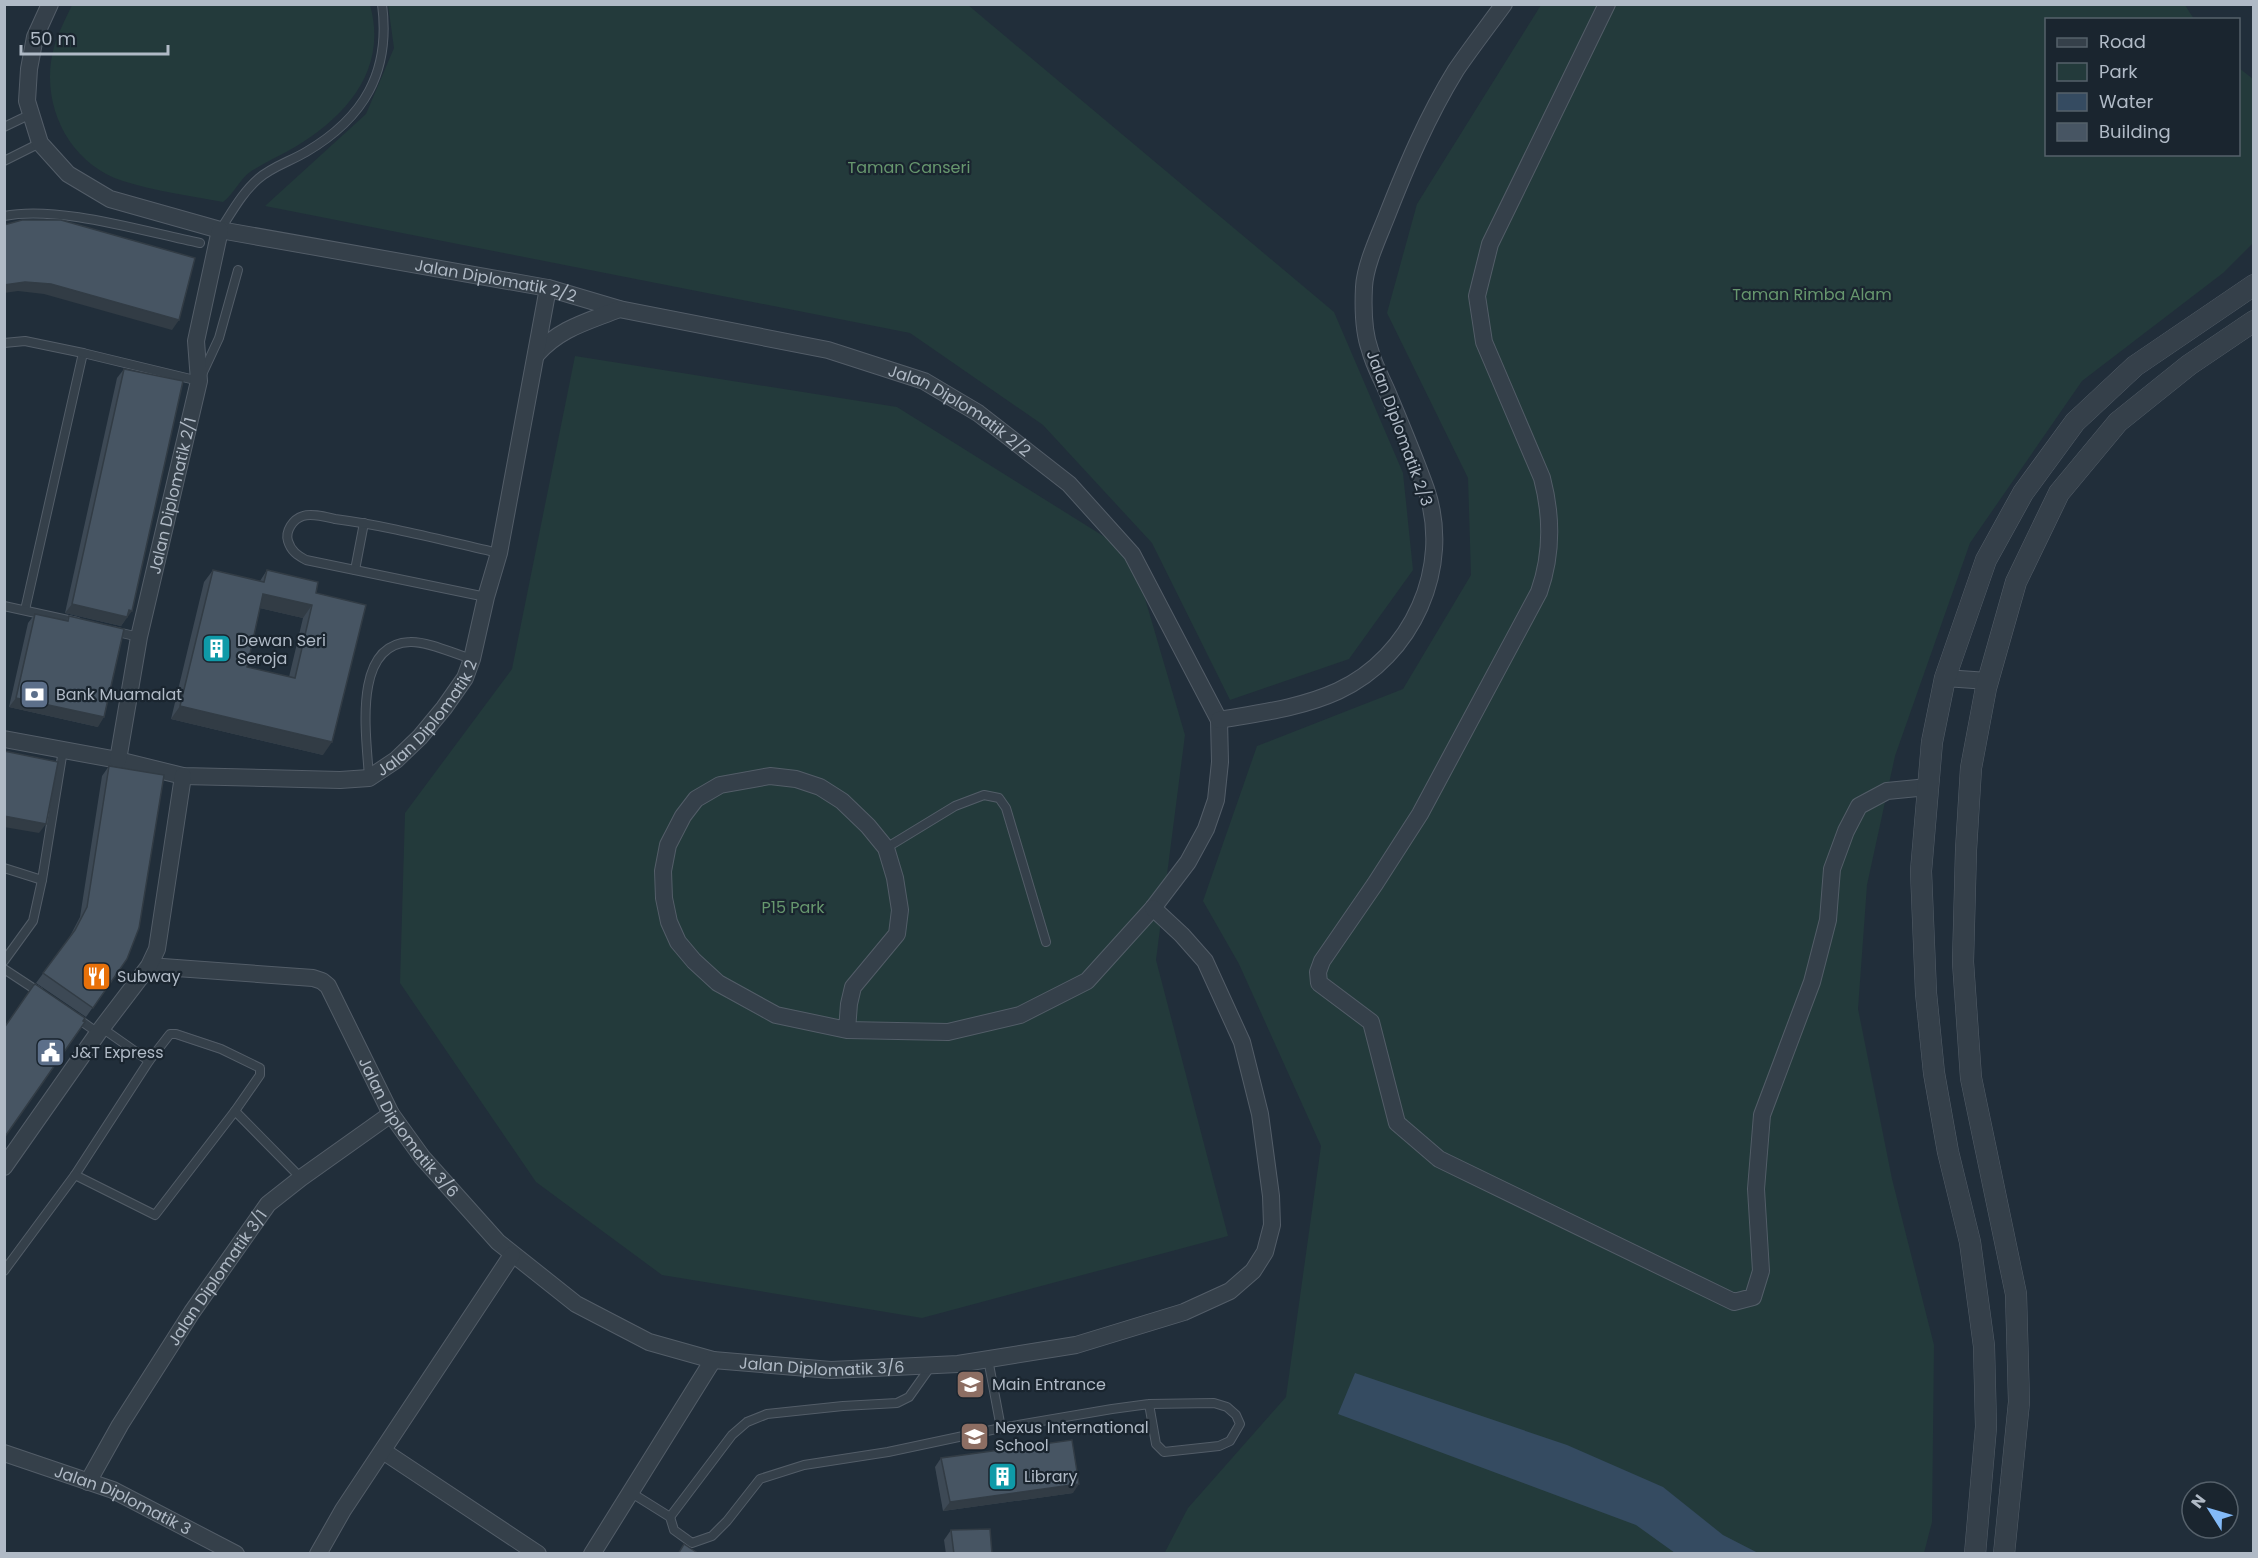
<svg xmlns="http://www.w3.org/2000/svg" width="2258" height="1558" font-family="Poppins,sans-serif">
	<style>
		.green { fill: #233a3b }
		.water { fill: #354b61 }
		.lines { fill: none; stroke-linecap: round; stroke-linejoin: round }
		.service-casing { stroke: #535d68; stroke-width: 10 }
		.minor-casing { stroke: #535d68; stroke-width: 18 }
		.tertiary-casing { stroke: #535d68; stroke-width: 22 }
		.service { stroke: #35404a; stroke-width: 8 }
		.minor { stroke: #35404a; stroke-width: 16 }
		.tertiary { stroke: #35404a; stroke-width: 21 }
		.wall { fill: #3d4955; fill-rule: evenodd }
		.shaded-wall { fill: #323c45 }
		.building { fill: #475563; stroke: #323c45; stroke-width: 1.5; fill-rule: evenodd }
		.labels { text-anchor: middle; stroke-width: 4.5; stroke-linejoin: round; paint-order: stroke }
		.park-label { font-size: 16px; fill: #67976e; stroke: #1a252f }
		.street-label { font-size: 16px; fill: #b0bac6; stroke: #1a252f }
		.poi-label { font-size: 16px; fill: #b0bac6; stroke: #1a252f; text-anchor: start }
	</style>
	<rect width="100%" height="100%" fill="#212e3a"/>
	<g class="green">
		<path d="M72,5H370C388,69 347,116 295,147C280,156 265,162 250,172C239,180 234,194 223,202C190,196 155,191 123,181C67,163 39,102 54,47C58,33 66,18 72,5Z"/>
		<polygon points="388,5 968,5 1334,312 1403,473 1413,570 1349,659 1230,700 1152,543 1043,425 910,333 265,206 366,114 394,48"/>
		<polygon points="1541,5 2185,5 2194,19 2046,20 2046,154 2238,154 2239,68 2253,79 2253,243 2223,273 2082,381 1970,543 1895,756 1867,885 1858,1009 1892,1179 1934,1345 1932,1522 1924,1553 1164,1554 1188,1508 1286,1397 1321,1146 1239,964 1203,901 1257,746 1403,689 1471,575 1468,478 1387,313 1417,204"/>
		<polygon points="575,356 897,407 1132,554 1185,735 1156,960 1228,1236 922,1318 662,1275 536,1182 400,983 405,813 512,669"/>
	</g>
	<polygon class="water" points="1355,1373 1567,1445 1663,1487 1723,1535 1758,1553 1675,1553 1636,1525 1338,1414"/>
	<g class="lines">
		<defs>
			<g id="service">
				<polyline points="4,127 31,114"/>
				<polyline points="4,161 40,143"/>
				<path d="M4,216C59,205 145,232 200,243"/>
				<path d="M220,230C232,212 242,193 258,179C271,167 291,161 306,152C364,118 391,72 382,4"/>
				<polyline points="4,343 25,341 83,353 25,610"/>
				<polyline points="83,353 199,381 219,338 238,270"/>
				<polyline points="355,570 364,523"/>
				<path d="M486,597L306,560C297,555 291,551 288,541C285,531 293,519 303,516C312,513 326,517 335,519C390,526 445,541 499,553"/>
				<polyline points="4,606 77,622"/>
				<polyline points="113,631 139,637"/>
				<path d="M369,778C367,739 351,644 410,642C427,641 455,654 472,659"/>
				<polyline points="886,848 955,806 984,795 999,798 1006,808 1046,942"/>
				<polyline points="4,868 42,880"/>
				<polyline points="4,961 33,921 42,880 63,750"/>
				<polyline points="4,969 39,992"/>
				<polyline points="77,1018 98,1033"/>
				<polyline points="102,1028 149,1061"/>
				<polyline points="75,1175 149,1061 170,1034 176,1034 221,1049 260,1068 260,1075 235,1111"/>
				<polyline points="4,1271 75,1175 155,1215 235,1111 301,1178"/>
				<polyline points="988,1359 1001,1428"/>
				<polyline points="630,1492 670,1517 674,1530 692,1543 712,1536 727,1521 760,1479 804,1465 888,1452 1001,1428 1112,1409 1149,1404 1214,1403 1227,1407 1236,1415 1240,1424 1230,1441 1219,1446 1164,1452 1156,1444 1149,1404"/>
				<polyline points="670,1517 732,1435 747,1422 767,1414 843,1406 897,1403 909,1397 931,1366"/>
			</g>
			<g id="minor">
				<path id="s1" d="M50,4L35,37L29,69L27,101L40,143L68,174L110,199L220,230L548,288L619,309L828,350L924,381L978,413L1069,484L1132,554L1219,720L1220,762L1216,800L1206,829L1188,862L1153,908L1087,981L1020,1015L948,1032L847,1030L776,1015L718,983L694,961L678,942L669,922L664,898L663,871L668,845L683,816L696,799L720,785L770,776L796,779L820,787L842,801L868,826L886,848L895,878L900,910L897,934L853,987L849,1004L847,1030"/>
				<path d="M1607,4L1490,244L1477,296L1484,342L1542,478C1552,516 1552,555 1539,592L1420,814L1375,884L1322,961L1318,972L1319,983L1371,1022L1397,1123L1439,1159L1734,1302L1753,1297L1761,1271L1756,1189L1762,1115L1812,982L1828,920L1832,869L1846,831L1859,806L1887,791L1928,787"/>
				<path d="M537,354C560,328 587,322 619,309"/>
				<polyline points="1945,678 1988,681"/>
				<path d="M1219,720C1259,713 1301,708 1338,691C1412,657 1453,567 1426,489C1415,458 1402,427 1389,396C1383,381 1374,366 1370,350C1363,331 1363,307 1364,287C1365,266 1378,238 1386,218C1406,167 1427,117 1456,70C1471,48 1488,26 1504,4"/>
				<path id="s2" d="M4,739L118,760L183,776L340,780L369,778L396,760L420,737L444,708L465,678L472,659L486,597L499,553L548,288"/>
				<path id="s3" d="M118,760L139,637L199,381L196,341L220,230"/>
				<path id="s4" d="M149,966L313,978L322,981L328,986L391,1114L422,1157L498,1242L576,1304L649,1342L713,1360L831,1370L958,1364L1076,1345L1184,1312L1230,1291L1253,1271L1265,1252L1272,1225L1271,1196L1260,1114L1242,1042L1205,961L1182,935L1153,908"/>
				<polyline points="4,1167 98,1033 149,966 157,949 183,776"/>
				<polyline points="383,1451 538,1554"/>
				<path id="s5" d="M4,1453L113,1490L236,1554"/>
				<path id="s6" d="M88,1482L120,1425L192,1312L268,1204L301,1178L391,1114"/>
				<polyline points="318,1554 343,1510 512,1255"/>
				<polyline points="592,1554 713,1360"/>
			</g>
			<g id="tertiary">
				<polyline points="1975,1554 1986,1427 1984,1346 1970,1242 1948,1152 1934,1073 1926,993 1921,871 1932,742 1945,678 1986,560 2023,493 2075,422 2135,366 2254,285"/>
				<polyline points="2004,1554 2019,1402 2016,1294 1971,1078 1963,962 1966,850 1971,768 1986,688 2016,582 2059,493 2118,422 2189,365 2254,321"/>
			</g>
		</defs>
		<use href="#service" class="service-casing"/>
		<use href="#minor" class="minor-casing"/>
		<use href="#tertiary" class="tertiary-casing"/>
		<use href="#service" class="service"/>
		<use href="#minor" class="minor"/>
		<use href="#tertiary" class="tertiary"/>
	</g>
	<g class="wall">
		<polygon points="124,369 125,620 121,626 65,613 117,378"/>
		<path d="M213,570L260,581L267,570L316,593L323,755L171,719L204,582ZM260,608L303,618L289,677L247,667Z"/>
		<polygon points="35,614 66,621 69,616 98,727 9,707 28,623"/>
		<polygon points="109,766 127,959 86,1017 36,983 69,938 80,917 102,776"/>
		<polygon points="941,1458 1073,1493 943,1511 935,1467"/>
		<polygon points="951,1530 992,1554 946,1554 944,1540"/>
	</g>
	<g class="shaded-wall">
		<polygon points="25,282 51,284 179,320 172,330 44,294 18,291 4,293 4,285"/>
		<polygon points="263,594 312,605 303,618 255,607"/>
		<polygon points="72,604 129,610 132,611 121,626 65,613"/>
		<polygon points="16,698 104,717 98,727 9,707"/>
		<polygon points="180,706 332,742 323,755 171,719"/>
		<polygon points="4,816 46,824 39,833 4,827"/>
		<polygon points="1079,1484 1073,1493 943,1511 950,1502"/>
	</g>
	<g class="building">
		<polygon points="22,220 61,220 195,258 179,320 51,284 25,282 4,285 4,225"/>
		<polygon points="124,369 183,381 132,611 129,610 127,617 72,604"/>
		<path d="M213,570L264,582L267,570L318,582L316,593L366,605L332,742L180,706ZM263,594L312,605L295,678L247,667Z"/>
		<polygon points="35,614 68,621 69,616 124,629 104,717 16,698"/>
		<polygon points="4,751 58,762 46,824 4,816"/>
		<polygon points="109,766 164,775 139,928 127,959 93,1008 43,973 75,930 87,907"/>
		<polygon points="35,984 85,1018 83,1021 85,1022 4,1138 4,1028 33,986"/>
		<polygon points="1072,1440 1079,1484 950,1502 941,1458"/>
		<polygon points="990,1529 992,1554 954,1554 951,1530"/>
		<polygon points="684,1544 699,1554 678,1554"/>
	</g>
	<defs>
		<symbol id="building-square" viewBox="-11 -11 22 22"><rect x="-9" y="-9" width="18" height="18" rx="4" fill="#0f9aa8" stroke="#1a252f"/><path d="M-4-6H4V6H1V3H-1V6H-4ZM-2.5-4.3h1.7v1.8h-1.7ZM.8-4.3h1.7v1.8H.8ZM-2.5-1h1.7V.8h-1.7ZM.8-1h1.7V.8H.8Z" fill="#fff"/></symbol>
		<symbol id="bank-square" viewBox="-11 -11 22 22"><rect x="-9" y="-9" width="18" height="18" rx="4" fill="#5c6f8a" stroke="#1a252f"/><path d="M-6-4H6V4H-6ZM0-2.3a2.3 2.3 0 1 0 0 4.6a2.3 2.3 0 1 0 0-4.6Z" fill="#fff"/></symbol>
		<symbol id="restaurant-square" viewBox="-11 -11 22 22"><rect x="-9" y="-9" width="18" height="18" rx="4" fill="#e8710a" stroke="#1a252f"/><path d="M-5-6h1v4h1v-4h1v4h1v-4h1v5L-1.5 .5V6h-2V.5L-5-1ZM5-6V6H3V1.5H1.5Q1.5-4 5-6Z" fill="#fff"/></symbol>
		<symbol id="civic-square" viewBox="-11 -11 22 22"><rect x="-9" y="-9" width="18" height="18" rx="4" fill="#5c6f8a" stroke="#1a252f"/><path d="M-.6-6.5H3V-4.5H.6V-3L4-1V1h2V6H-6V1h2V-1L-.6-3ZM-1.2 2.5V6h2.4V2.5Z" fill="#fff"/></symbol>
		<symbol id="school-square" viewBox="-11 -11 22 22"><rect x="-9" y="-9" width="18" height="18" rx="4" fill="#8d6e63" stroke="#1a252f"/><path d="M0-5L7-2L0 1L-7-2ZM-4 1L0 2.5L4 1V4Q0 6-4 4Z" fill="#fff"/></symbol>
	</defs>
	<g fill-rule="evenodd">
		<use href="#building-square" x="200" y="632" width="33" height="33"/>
		<use href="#bank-square" x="18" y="678" width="33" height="33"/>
		<use href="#restaurant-square" x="80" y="960" width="33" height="33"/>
		<use href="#civic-square" x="34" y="1036" width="33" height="33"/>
		<use href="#school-square" x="954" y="1368" width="33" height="33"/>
		<use href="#school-square" x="958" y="1420" width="33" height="33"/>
		<use href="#building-square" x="986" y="1460" width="33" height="33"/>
	</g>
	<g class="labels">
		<g class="park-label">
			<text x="909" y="173">Taman Canseri</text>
			<text x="1812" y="300">Taman Rimba Alam</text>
			<text x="793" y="913">P15 Park</text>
		</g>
		<g class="street-label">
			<text dy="6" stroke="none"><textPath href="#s1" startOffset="630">Jalan Diplomatik 2/2</textPath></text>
			<text dy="6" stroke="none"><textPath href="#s1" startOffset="1116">Jalan Diplomatik 2/2</textPath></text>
			<text transform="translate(1400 428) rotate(70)" y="6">Jalan Diplomatik 2/3</text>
			<text dy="6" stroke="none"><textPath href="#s3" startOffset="270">Jalan Diplomatik 2/1</textPath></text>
			<text dy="6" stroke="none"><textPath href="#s2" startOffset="454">Jalan Diplomatik 2</textPath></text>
			<text dy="6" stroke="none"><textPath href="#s4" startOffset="345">Jalan Diplomatik 3/6</textPath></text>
			<text dy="6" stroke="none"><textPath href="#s6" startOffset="242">Jalan Diplomatik 3/1</textPath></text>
			<text dy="6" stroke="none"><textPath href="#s4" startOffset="849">Jalan Diplomatik 3/6</textPath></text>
			<text dy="6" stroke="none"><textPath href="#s5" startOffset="128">Jalan Diplomatik 3</textPath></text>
		</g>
		<g class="poi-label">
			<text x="237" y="646">Dewan Seri<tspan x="237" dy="18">Seroja</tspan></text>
			<text x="56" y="700">Bank Muamalat</text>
			<text x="117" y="982">Subway</text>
			<text x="71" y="1058">J&amp;T Express</text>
			<text x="992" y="1390">Main Entrance</text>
			<text x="995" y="1433">Nexus International<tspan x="995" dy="18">School</tspan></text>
			<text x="1024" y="1482">Library</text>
		</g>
	</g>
	<rect width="2258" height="1558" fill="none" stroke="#b0bac6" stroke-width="12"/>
	<rect x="2045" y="18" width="195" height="138" fill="#1a252f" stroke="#56616b" stroke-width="1.5"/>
	<rect x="2057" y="38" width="30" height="9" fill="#35404a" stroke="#56616b" stroke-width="1.5"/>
	<text x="2099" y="48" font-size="18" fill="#b0bac6">Road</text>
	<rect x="2057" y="63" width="30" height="18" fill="#233a3b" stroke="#56616b" stroke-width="1.5"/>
	<text x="2099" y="78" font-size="18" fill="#b0bac6">Park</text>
	<rect x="2057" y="93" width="30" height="18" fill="#354b61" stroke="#56616b" stroke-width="1.5"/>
	<text x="2099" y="108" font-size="18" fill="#b0bac6">Water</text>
	<rect x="2057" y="123" width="30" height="18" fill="#475563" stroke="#56616b" stroke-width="1.5"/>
	<text x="2099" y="138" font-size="18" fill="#b0bac6">Building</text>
	<g transform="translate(2210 1510) rotate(307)"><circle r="28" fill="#1a252f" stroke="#56616b" stroke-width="1.5"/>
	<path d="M0-4.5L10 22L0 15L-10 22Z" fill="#83baf8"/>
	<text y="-9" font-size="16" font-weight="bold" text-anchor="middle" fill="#b0bac6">N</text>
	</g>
	<path d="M21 45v9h147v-9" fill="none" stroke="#b0bac6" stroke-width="3"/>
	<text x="30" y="45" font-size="18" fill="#b0bac6" stroke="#1a252f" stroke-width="4.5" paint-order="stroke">50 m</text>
</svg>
